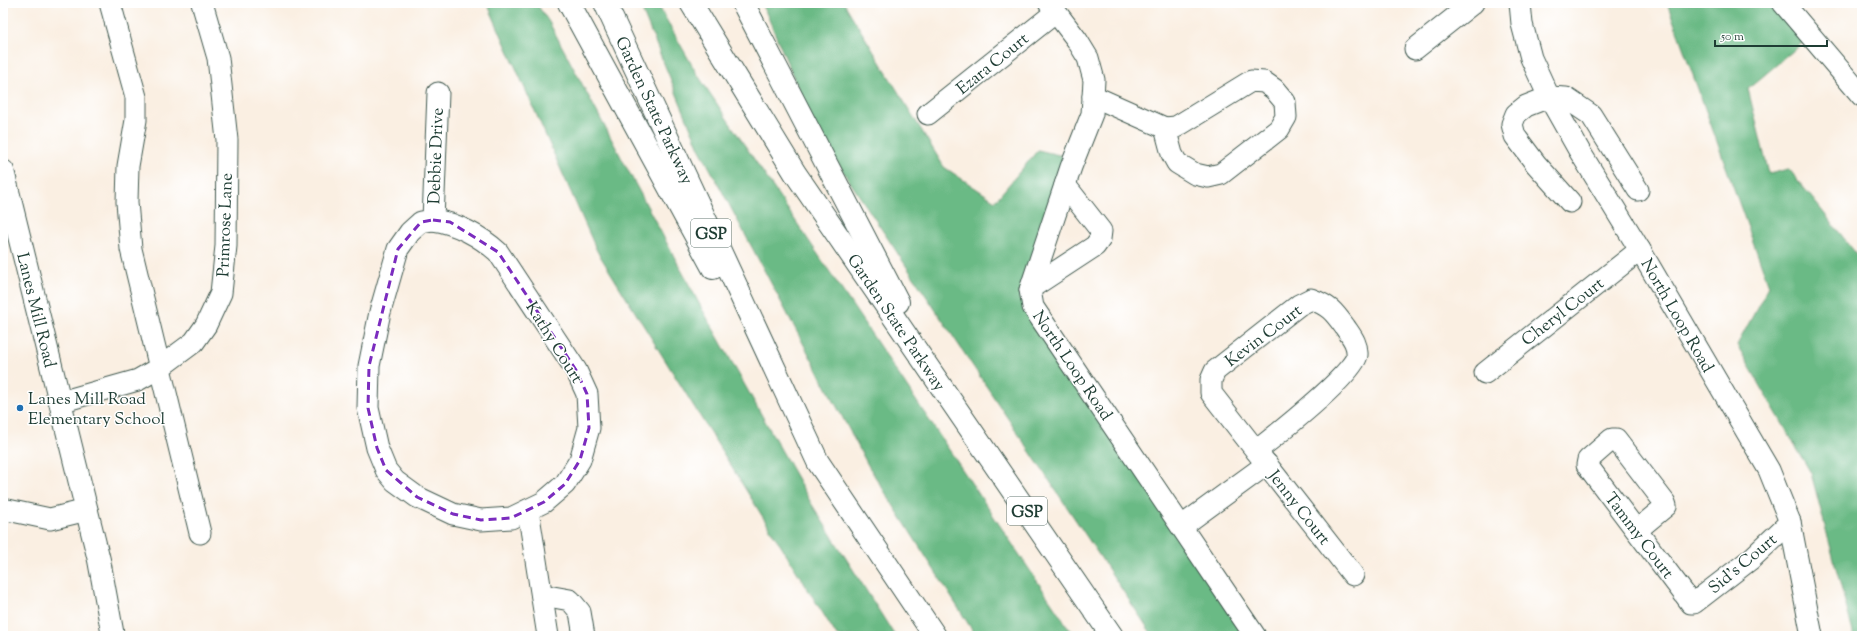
<svg xmlns="http://www.w3.org/2000/svg" width="1865" height="639" font-family="'Sorts Mill Goudy',serif">
	<style>
		.forest { fill: #6aba85; stroke: #447c5c }
		.lines { fill: none; stroke-linecap: round; stroke-linejoin: round }
		.minor-casing { stroke: #40584e; stroke-width: 23 }
		.major-casing { stroke: #40584e; stroke-width: 24 }
		.highway-casing { stroke: #40584e; stroke-width: 24 }
		.minor { stroke: #fff; stroke-width: 21 }
		.major { stroke: #fff; stroke-width: 22 }
		.highway { stroke: #fff; stroke-width: 22 }
		.marked { fill: none; stroke: #7b2cbf; stroke-width: 3; stroke-dasharray: 8 5; stroke-linejoin: round }
		.poi-dot { fill: #1f6fb2; stroke: #fff; stroke-width: 1.5 }
		.labels { text-anchor: middle; stroke-width: 3; stroke-linejoin: round; paint-order: stroke }
		.shield { fill: #fff; stroke: #627771; stroke-width: 1 }
		.shield-label { font-size: 16px; font-weight: bold; fill: #1f3d34 }
		.street-label { font-size: 17px; fill: #1f3d34; stroke: #fff }
		.poi-label { font-size: 17px; fill: #1f3d34; stroke: #fff; text-anchor: start }
	</style>
	<rect width="100%" height="100%" fill="#fff"/>
	<filter id="ink" filterUnits="userSpaceOnUse"><feTurbulence type="fractalNoise" baseFrequency=".025" numOctaves="2"/><feDisplacementMap in="SourceGraphic" scale="8" xChannelSelector="R" yChannelSelector="G"/><feConvolveMatrix kernelMatrix="1 2 1 2 8 2 1 2 1" color-interpolation-filters="sRGB"/></filter>
	<filter id="wash" filterUnits="userSpaceOnUse"><feTurbulence type="fractalNoise" baseFrequency=".012" numOctaves="4" result="noise"/><feDisplacementMap in="SourceGraphic" scale="16" xChannelSelector="R" yChannelSelector="G"/><feGaussianBlur stdDeviation="0.9" result="paint"/><feColorMatrix in="noise" values="0 0 0 0 0 0 0 0 0 0 0 0 0 0 0 0 0 1.4 0 .05"/><feComposite in="paint" operator="in"/></filter>
	<g filter="url(#wash)">
		<rect width="100%" height="100%" fill="#faefe2"/>
		<g class="forest">
			<polygon points="487,3 536,3 549,22 701,307 811,503 895,636 837,636 597,251"/>
			<polygon points="639,3 657,3 697,74 1074,636 976,636 869,467 699,148"/>
			<polygon points="762,3 844,3 944,167 995,201 1038,150 1072,158 1030,301 1254,636 1153,636 816,131"/>
			<polygon points="1667,3 1776,3 1807,39 1748,89 1769,174 1789,169 1862,261 1862,636 1854,636 1811,473 1737,345 1769,286"/>
		</g>
	</g>
	<g filter="url(#ink)">
		<g class="lines">
			<defs>
				<g id="minor">
					<polyline points="110,3 136,97 136,120 128,166 127,202 131,249 200,533"/>
					<polyline points="1049,3 1077,40 1088,58 1094,80 1092,114 1071,167 1030,290 1033,307 1255,636"/>
					<polyline points="1520,3 1522,24 1531,58 1549,97 1580,152 1640,250 1769,470 1790,522 1812,636"/>
					<polyline points="1783,3 1862,96"/>
					<polyline points="1415,49 1473,3"/>
					<polygon points="1251,81 1264,82 1274,89 1285,102 1286,117 1279,129 1221,174 1208,177 1195,174 1177,163 1172,154 1165,128 1176,127"/>
					<polyline points="1093,96 1165,128"/>
					<polyline points="928,114 1056,12"/>
					<polyline points="1570,202 1536,164 1515,136 1512,124 1516,114 1526,106 1549,97 1566,98 1591,115 1638,190"/>
					<path d="M433,220C456,223 480,236 498,252L576,370L587,394L589,428L580,460L565,484L544,502L511,518L481,520L453,514L417,497L395,481L386,470L377,448L368,408L369,366L380,312L398,249L410,232L421,222Z"/>
					<polyline points="433,220 438,93"/>
					<polyline points="1030,290 1034,286 1095,246 1100,239 1101,231 1065,185"/>
					<polyline points="1485,373 1640,250"/>
					<polyline points="60,402 138,380 159,368 194,342 206,325 221,293 226,246 227,140 218,58 202,3"/>
					<path d="M1256,451C1274,437 1355,373 1357,355C1358,344 1351,336 1345,327C1334,312 1330,306 1311,299L1299,305L1215,371L1211,380V393L1353,575"/>
					<polyline points="3,509 50,519 87,510"/>
					<polyline points="528,510 548,636"/>
					<polyline points="1182,526 1267,464"/>
					<polyline points="1637,530 1666,506 1665,503 1616,439 1612,439 1588,460 1587,465 1691,603 1694,603 1751,559 1790,522"/>
					<polyline points="542,595 570,600 580,612 584,636"/>
				</g>
				<polyline id="major" points="3,171 99,560 113,636"/>
				<g id="highway">
					<polyline points="569,3 713,268"/>
					<polyline points="605,3 818,462 935,636"/>
					<polyline points="691,3 795,173 1112,636"/>
					<polyline points="743,3 898,302"/>
				</g>
			</defs>
			<use href="#minor" class="minor-casing"/>
			<use href="#major" class="major-casing"/>
			<use href="#highway" class="highway-casing"/>
			<use href="#minor" class="minor"/>
			<use href="#major" class="major"/>
			<use href="#highway" class="highway"/>
		</g>
	</g>
	<path class="marked" d="M433,220L450,222L498,252L576,370L587,394L589,428L580,460L565,484L544,502L511,518L481,520L453,514L417,497L386,470L377,448L368,408L369,366L398,249L421,222Z"/>
	<circle class="poi-dot" cx="20" cy="408" r="4"/>
	<g class="labels">
		<g class="shield">
			<rect x="691" y="219" width="40" height="28" rx="3"/>
			<rect x="1007" y="497" width="40" height="28" rx="3"/>
		</g>
		<g class="shield-label">
			<text x="711" y="239">GSP</text>
			<text x="1027" y="517">GSP</text>
		</g>
		<g class="street-label">
			<text transform="translate(992 63) rotate(-39)" y="6">Ezara Court</text>
			<text transform="translate(655 110) rotate(65)" y="6">Garden State Parkway</text>
			<text transform="translate(435 156) rotate(-88)" y="6">Debbie Drive</text>
			<text transform="translate(224 225) rotate(-88)" y="6">Primrose Lane</text>
			<text transform="translate(37 310) rotate(76)" y="6">Lanes Mill Road</text>
			<text transform="translate(1562 311) rotate(-38)" y="6">Cheryl Court</text>
			<text transform="translate(1678 315) rotate(60)" y="6">North Loop Road</text>
			<text transform="translate(897 322) rotate(56)" y="6">Garden State Parkway</text>
			<text transform="translate(1263 335) rotate(-37)" y="6">Kevin Court</text>
			<text transform="translate(555 342) rotate(58)" y="6">Kathy Court</text>
			<text transform="translate(1073 365) rotate(56)" y="6">North Loop Road</text>
			<text transform="translate(1300 507) rotate(52)" y="6">Jenny Court</text>
			<text transform="translate(1640 535) rotate(53)" y="6">Tammy Court</text>
			<text transform="translate(1742 563) rotate(-40)" y="6">Sid's Court</text>
		</g>
		<g class="poi-label">
			<text x="28" y="404">Lanes Mill Road<tspan x="28" dy="20">Elementary School</tspan></text>
		</g>
	</g>
	<rect width="1865" height="639" fill="none" stroke="#fff" stroke-width="16"/>
	<path d="M1715 40v6h112v-6" fill="none" stroke="#1f3d34" stroke-width="2"/>
	<text x="1721" y="40" font-size="12" fill="#1f3d34" stroke="#ffffff" stroke-width="3" paint-order="stroke">50 m</text>
</svg>
